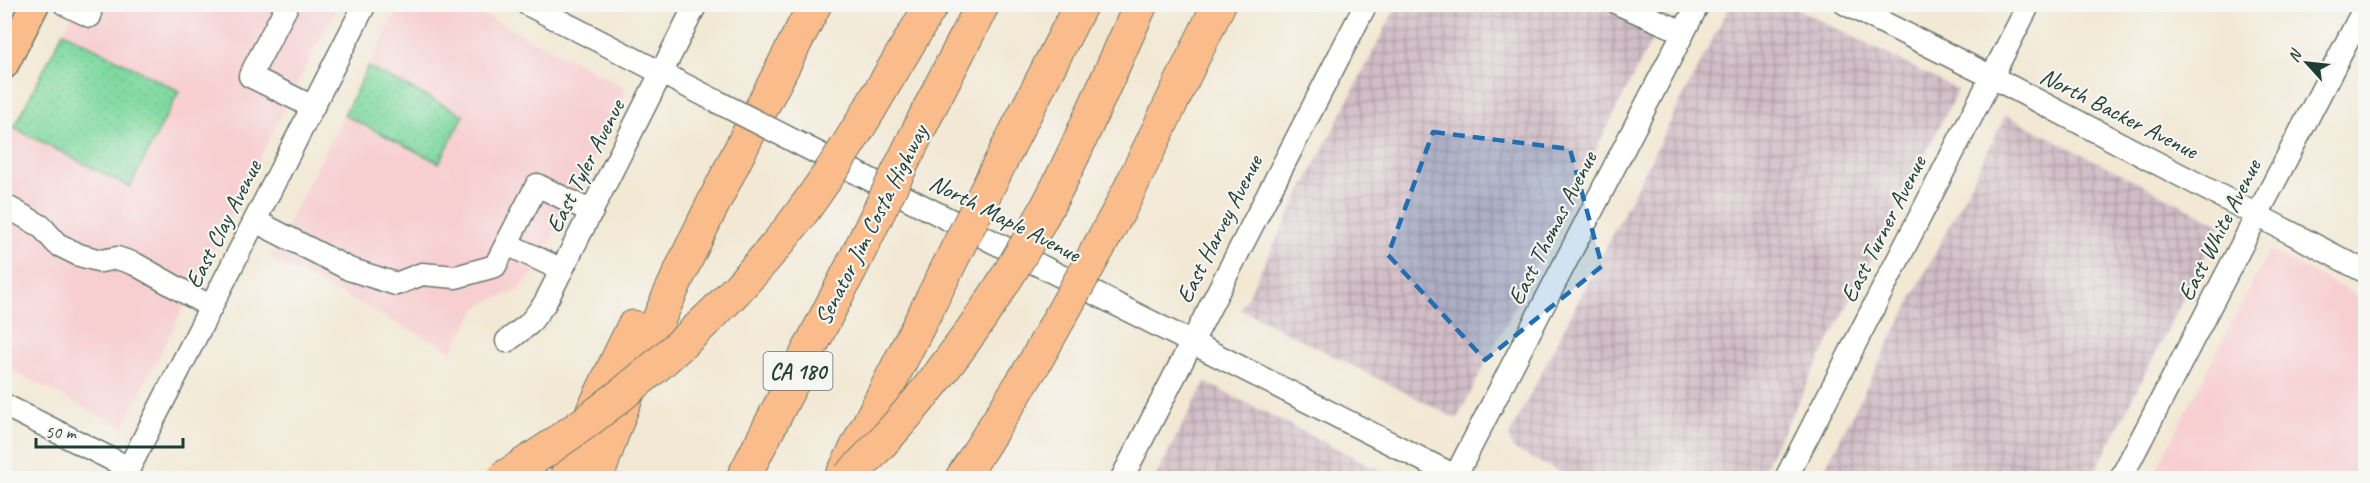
<svg xmlns="http://www.w3.org/2000/svg" width="2370" height="483" font-family="Caveat,sans-serif">
	<style>
		.built { fill: #f7cfd1 }
		.industrial { fill: url(#industrial-grid) }
		.grass { fill: url(#grass-dots); stroke: #4e8b6a; stroke-width: 1.5 }
		.lines { fill: none; stroke-linecap: round; stroke-linejoin: round }
		.minor-casing { stroke: #69796c; stroke-width: 25 }
		.major-casing { stroke: #69796c; stroke-width: 31 }
		.highway-casing { stroke: #69796c; stroke-width: 35 }
		.minor { stroke: #fff; stroke-width: 22 }
		.major { stroke: #fabc8b; stroke-width: 28 }
		.highway { stroke: #fabc8b; stroke-width: 33 }
		.minor-bridge-casing { stroke: #69796c; stroke-width: 25; stroke-linecap: butt }
		.highway-bridge-casing { stroke: #69796c; stroke-width: 35; stroke-linecap: butt }
		.minor-bridge { stroke: #fff; stroke-width: 22 }
		.highway-bridge { stroke: #fabc8b; stroke-width: 33 }
		.marked { fill: #1f6fb2; fill-opacity: 0.2; stroke: #1f6fb2; stroke-width: 4.5; stroke-dasharray: 12 8; stroke-linejoin: round }
		.labels { text-anchor: middle; stroke-width: 4.5; stroke-linejoin: round; paint-order: stroke }
		.shield { fill: #f6f6f2; stroke: #60746d; stroke-width: 1.5 }
		.shield-label { font-size: 22px; font-weight: bold; fill: #1f3d34 }
		.street-label { font-size: 24px; fill: #1f3d34; stroke: #f6f6f2 }
	</style>
	<defs>
		<pattern id="industrial-grid" width="8" height="8" patternUnits="userSpaceOnUse" patternTransform="scale(1.5)"><rect width="8" height="8" fill="#d2bdc6"/><path d="M0 4h8M4 0v8" fill="none" stroke="#aa9ba2"/></pattern>
		<pattern id="grass-dots" width="8" height="8" patternUnits="userSpaceOnUse" patternTransform="scale(1.5)"><rect width="8" height="8" fill="#7ed99f"/><path d="M2 2h.1M6 6h.1" fill="none" stroke="#6cbb8a" stroke-width="1.8" stroke-linecap="round"/></pattern>
	</defs>
	<rect width="100%" height="100%" fill="#f6f6f2"/>
	<filter id="ink" filterUnits="userSpaceOnUse"><feTurbulence type="fractalNoise" baseFrequency=".0167" numOctaves="2"/><feDisplacementMap in="SourceGraphic" scale="12" xChannelSelector="R" yChannelSelector="G"/><feConvolveMatrix kernelMatrix="1 2 1 2 8 2 1 2 1" color-interpolation-filters="sRGB"/></filter>
	<filter id="wash" filterUnits="userSpaceOnUse"><feTurbulence type="fractalNoise" baseFrequency=".008" numOctaves="4" result="noise"/><feDisplacementMap in="SourceGraphic" scale="24" xChannelSelector="R" yChannelSelector="G"/><feGaussianBlur stdDeviation="1.35" result="paint"/><feColorMatrix in="noise" values="0 0 0 0 0 0 0 0 0 0 0 0 0 0 0 0 0 1.4 0 .05"/><feComposite in="paint" operator="in"/></filter>
	<g filter="url(#wash)">
		<rect width="100%" height="100%" fill="#f2e8d3"/>
		<g class="built">
			<polygon points="77,5 337,5 123,427 5,367 4,147 14,128 130,187 179,91 63,32"/>
			<polygon points="400,5 464,5 621,85 625,90 625,96 535,272 518,291 490,300 477,308 452,351 270,258 344,115 440,163 464,115 368,67"/>
			<polygon points="2269,250 2365,299 2365,478 2152,478"/>
		</g>
		<g class="industrial">
			<polygon points="1397,5 1670,5 1457,419 1241,309"/>
			<polygon points="1730,5 1790,5 1958,90 1759,478 1572,478 1513,449 1509,436"/>
			<polygon points="2006,115 2221,225 2092,478 1820,478"/>
			<polygon points="1205,382 1395,478 1155,478"/>
		</g>
		<g class="grass">
			<polygon points="63,32 179,91 130,187 14,128"/>
			<polygon points="368,67 464,115 439,163 344,115"/>
		</g>
	</g>
	<g filter="url(#ink)">
		<g class="lines">
			<defs>
				<g id="minor">
					<polyline points="65,4 90,16"/>
					<polyline points="288,4 250,76 313,107"/>
					<polyline points="527,4 714,100"/>
					<polyline points="1619,4 1683,32"/>
					<polyline points="1846,4 1992,77 2366,272"/>
					<polyline points="802,145 1459,478"/>
					<polyline points="4,205 41,226 57,244 79,255 101,261 117,258 135,264 211,307"/>
					<polyline points="255,221 349,269 396,284 422,274 456,277 495,266 537,185 592,212"/>
					<polyline points="507,244 562,270"/>
					<polyline points="507,341 529,324 545,303 696,4"/>
					<polyline points="4,405 129,468 365,4"/>
					<polyline points="1455,477 1698,4"/>
					<polyline points="1122,478 1366,4"/>
					<polyline points="1786,478 2029,4"/>
					<polyline points="2121,478 2366,5"/>
				</g>
				<polyline id="major" points="4,65 35,4"/>
				<g id="highway">
					<polyline points="882,88 932,4"/>
					<polyline points="928,111 983,4"/>
					<polyline points="1007,149 1081,4"/>
					<polyline points="1074,153 1141,4"/>
					<polyline points="1120,209 1219,4"/>
					<polyline points="566,478 591,415 633,327"/>
					<path d="M597,478C651,313 736,159 815,4"/>
					<polyline points="743,478 853,264"/>
					<polyline points="841,478 930,303"/>
					<polyline points="962,478 1035,362"/>
				</g>
			</defs>
			<use href="#minor" class="minor-casing"/>
			<use href="#major" class="major-casing"/>
			<use href="#highway" class="highway-casing"/>
			<use href="#minor" class="minor"/>
			<use href="#major" class="major"/>
			<use href="#highway" class="highway"/>
			<defs>
				<polyline id="minor-bridge" points="714,100 802,145"/>
				<g id="highway-bridge">
					<polyline points="853,264 928,111"/>
					<polyline points="930,303 1007,149"/>
					<polyline points="1035,362 1120,209"/>
					<path d="M503,478C608,413 713,326 790,228C824,184 854,137 882,88"/>
					<path d="M848,478C944,382 1017,275 1074,153"/>
				</g>
			</defs>
			<use href="#minor-bridge" class="minor-bridge-casing"/>
			<use href="#highway-bridge" class="highway-bridge-casing"/>
			<use href="#minor-bridge" class="minor-bridge"/>
			<use href="#highway-bridge" class="highway-bridge"/>
		</g>
	</g>
	<path class="marked" d="M1433,132L1570,149L1602,266L1485,360L1388,255Z"/>
	<g class="labels">
		<rect class="shield" x="763.5" y="352" width="69" height="38" rx="4.5"/>
		<g class="shield-label">
			<text x="798" y="379">CA 180</text>
		</g>
		<g class="street-label">
			<text transform="translate(2119 113) rotate(27)" y="8">North Backer Avenue</text>
			<text transform="translate(585 166) rotate(-63)" y="8">East Tyler Avenue</text>
			<text transform="translate(1005 218) rotate(27)" y="8">North Maple Avenue</text>
			<text transform="translate(223 224) rotate(-63)" y="8">East Clay Avenue</text>
			<text transform="translate(871 225) rotate(-63)" y="8">Senator Jim Costa Highway</text>
			<text transform="translate(1552 228) rotate(-63)" y="8">East Thomas Avenue</text>
			<text transform="translate(1219 229) rotate(-63)" y="8">East Harvey Avenue</text>
			<text transform="translate(1883 229) rotate(-63)" y="8">East Turner Avenue</text>
			<text transform="translate(2219 230) rotate(-63)" y="8">East White Avenue</text>
		</g>
	</g>
	<rect width="2370" height="483" fill="none" stroke="#f6f6f2" stroke-width="24"/>
	<g transform="translate(2307 63) rotate(297)" stroke="#f6f6f2" stroke-width="4.5" paint-order="stroke">
	<path d="M0-4.5L10 22L0 15L-10 22Z" fill="#1f3d34"/>
	<text y="-9" font-size="16" font-weight="bold" text-anchor="middle" fill="#1f3d34">N</text>
	</g>
	<path d="M36 438v9h147v-9" fill="none" stroke="#1f3d34" stroke-width="3"/>
	<text x="45" y="438" font-size="18" fill="#1f3d34" stroke="#f6f6f2" stroke-width="4.5" paint-order="stroke">50 m</text>
</svg>
